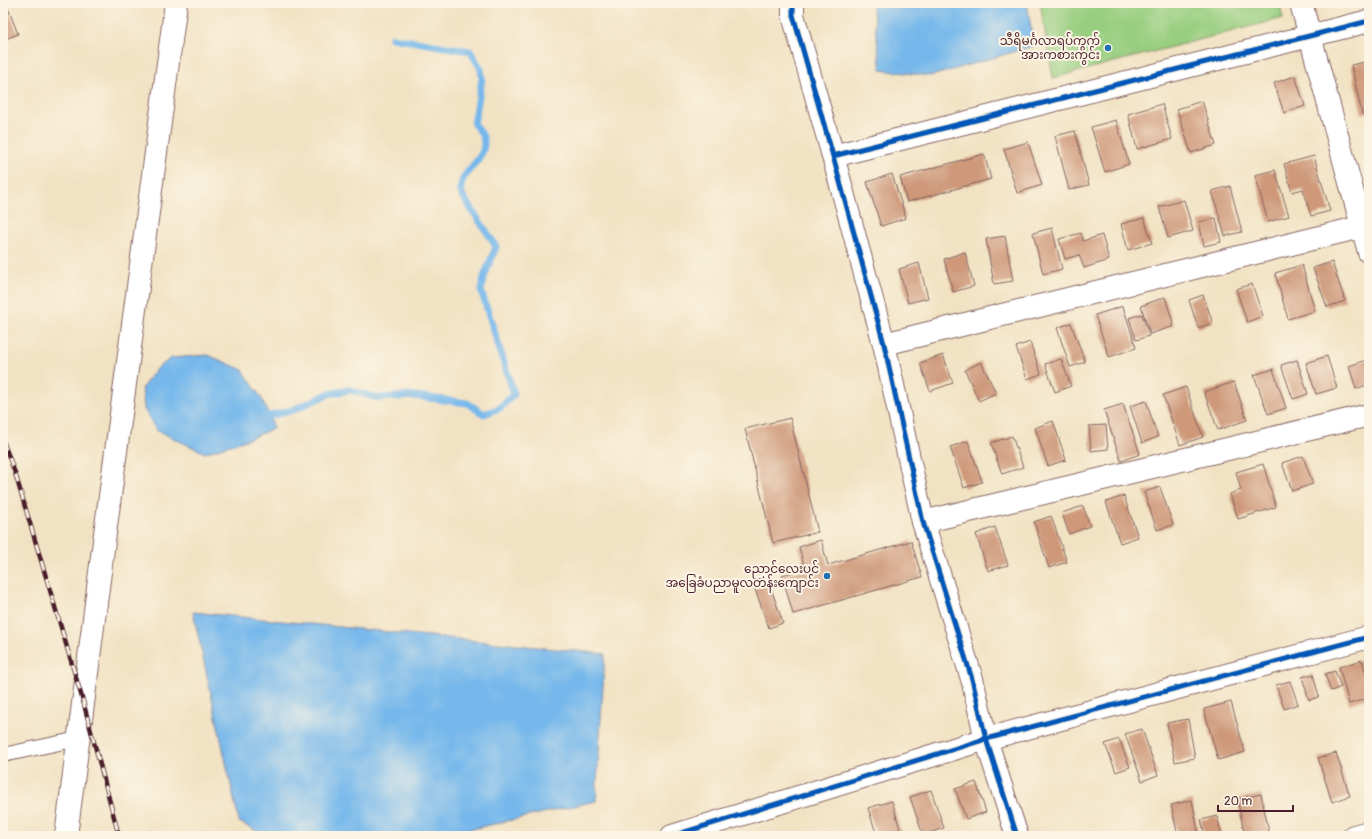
<svg xmlns="http://www.w3.org/2000/svg" width="1372" height="839" font-family="Pangolin,'Noto Sans Myanmar',sans-serif">
	<style>
		.green { fill: #98ce7f; stroke: #717655 }
		.water { fill: #76b8eb; stroke: #606c8b }
		.lines { fill: none; stroke-linecap: round; stroke-linejoin: round }
		.stream { stroke: #76b8eb; stroke-width: 7 }
		.building { fill: #ce9879 }
		.lane-casing { stroke: #846360; stroke-width: 16 }
		.street-casing { stroke: #846360; stroke-width: 24 }
		.secondary-casing { stroke: #846360; stroke-width: 24 }
		.lane { stroke: #fff; stroke-width: 14 }
		.street { stroke: #fff; stroke-width: 22 }
		.secondary { stroke: #fff; stroke-width: 22 }
		.rail-casing { stroke: #4a1f2b; stroke-width: 4.5 }
		.rail { stroke: #fcf5e5; stroke-width: 3; stroke-dasharray: 9; stroke-linecap: butt }
		.cycleway-casing { stroke: #fcf5e5; stroke-width: 8 }
		.cycleway { stroke: #0057b8; stroke-width: 5 }
		.poi-dot { fill: #1f6fb2; stroke: #fcf5e5; stroke-width: 1.5 }
		.labels { text-anchor: middle; stroke-width: 4; stroke-linejoin: round; paint-order: stroke }
		.poi-label { font-size: 12px; fill: #4a1f2b; stroke: #fcf5e5; text-anchor: end }
	</style>
	<rect width="100%" height="100%" fill="#fcf5e5"/>
	<filter id="ink" filterUnits="userSpaceOnUse"><feTurbulence type="fractalNoise" baseFrequency=".025" numOctaves="2"/><feDisplacementMap in="SourceGraphic" scale="8" xChannelSelector="R" yChannelSelector="G"/><feConvolveMatrix kernelMatrix="1 2 1 2 8 2 1 2 1" color-interpolation-filters="sRGB"/></filter>
	<filter id="wash" filterUnits="userSpaceOnUse"><feTurbulence type="fractalNoise" baseFrequency=".012" numOctaves="4" result="noise"/><feDisplacementMap in="SourceGraphic" scale="16" xChannelSelector="R" yChannelSelector="G"/><feGaussianBlur stdDeviation="0.9" result="paint"/><feColorMatrix in="noise" values="0 0 0 0 0 0 0 0 0 0 0 0 0 0 0 0 0 1.4 0 .05"/><feComposite in="paint" operator="in"/></filter>
	<g filter="url(#wash)">
		<rect width="100%" height="100%" fill="#f1e2c3"/>
		<polygon class="green" points="1040,3 1279,3 1283,18 1053,78"/>
		<g class="water">
			<polygon points="872,3 1027,3 1034,46 931,76 881,70"/>
			<polygon points="208,355 243,370 262,399 274,428 249,439 205,453 156,430 144,409 142,388 157,368 172,358"/>
			<polygon points="193,612 605,654 596,801 441,836 266,836 239,822"/>
		</g>
		<g class="lines">
			<path class="stream" d="M261,418L293,410L328,394L350,390L377,398L414,396L467,403L484,414L500,408L514,394L481,290L485,274L496,247C491,236 462,198 461,192C457,170 490,161 483,137C482,133 477,128 474,124L482,79L481,69L470,51L392,38"/>
		</g>
		<g id="blocks">
			<g class="building">
				<polygon points="3,3 6,3 18,34 3,40"/>
				<polygon points="1369,61 1369,112 1362,114 1351,65"/>
				<polygon points="1295,76 1305,106 1284,113 1274,83"/>
				<polygon points="1202,101 1216,145 1191,153 1177,109"/>
				<polygon points="1162,104 1172,139 1137,149 1128,114"/>
				<polygon points="1116,120 1129,164 1105,172 1091,127"/>
				<polygon points="1075,131 1089,185 1069,190 1055,136"/>
				<polygon points="1028,142 1042,185 1017,193 1004,149"/>
				<polygon points="984,154 991,179 907,202 900,177"/>
				<polygon points="1314,156 1330,211 1311,216 1303,189 1292,192 1284,164"/>
				<polygon points="1275,170 1289,216 1268,222 1255,175"/>
				<polygon points="892,174 906,218 881,226 867,182"/>
				<polygon points="1230,186 1242,232 1225,236 1212,191"/>
				<polygon points="1184,200 1193,231 1168,238 1159,207"/>
				<polygon points="1144,218 1152,243 1128,250 1121,224"/>
				<polygon points="1216,218 1221,242 1204,246 1199,222"/>
				<polygon points="1052,228 1062,269 1043,274 1033,233"/>
				<polygon points="1081,233 1083,241 1102,235 1109,260 1084,268 1079,255 1065,259 1059,239"/>
				<polygon points="1005,236 1013,281 994,284 986,239"/>
				<polygon points="965,252 974,286 953,292 944,259"/>
				<polygon points="1332,262 1345,301 1327,307 1313,268"/>
				<polygon points="919,263 928,298 908,303 899,269"/>
				<polygon points="1302,265 1315,311 1288,319 1275,273"/>
				<polygon points="1252,284 1263,316 1247,322 1236,289"/>
				<polygon points="1203,295 1213,323 1198,328 1189,300"/>
				<polygon points="1165,297 1174,326 1150,334 1141,306"/>
				<polygon points="1123,306 1136,348 1109,357 1095,315"/>
				<polygon points="1142,314 1149,336 1136,340 1129,318"/>
				<polygon points="1071,323 1085,362 1070,367 1057,328"/>
				<polygon points="1030,342 1041,374 1027,379 1016,347"/>
				<polygon points="943,355 953,383 930,391 920,363"/>
				<polygon points="1327,356 1337,388 1316,394 1306,363"/>
				<polygon points="1061,359 1071,386 1055,392 1045,364"/>
				<polygon points="1369,359 1369,384 1356,389 1349,366"/>
				<polygon points="1297,360 1308,394 1293,399 1281,365"/>
				<polygon points="981,362 996,393 979,401 965,370"/>
				<polygon points="1273,369 1286,408 1268,414 1254,375"/>
				<polygon points="1234,382 1247,420 1218,430 1204,392"/>
				<polygon points="1186,387 1203,437 1180,445 1163,395"/>
				<polygon points="1146,401 1158,437 1142,443 1130,406"/>
				<polygon points="1123,404 1140,454 1121,461 1104,410"/>
				<polygon points="790,418 818,532 773,543 745,429"/>
				<polygon points="1053,421 1066,460 1048,466 1035,428"/>
				<polygon points="1106,425 1108,449 1091,451 1089,426"/>
				<polygon points="1012,436 1023,467 1002,474 991,443"/>
				<polygon points="968,441 982,482 964,488 950,447"/>
				<polygon points="1303,456 1313,484 1292,491 1282,463"/>
				<polygon points="1263,464 1276,507 1238,519 1230,494 1241,490 1236,472"/>
				<polygon points="1160,487 1173,525 1157,530 1144,492"/>
				<polygon points="1124,496 1138,537 1120,543 1106,502"/>
				<polygon points="1083,506 1090,526 1069,534 1062,513"/>
				<polygon points="1051,516 1067,562 1049,568 1034,522"/>
				<polygon points="995,527 1008,565 988,571 976,534"/>
				<polygon points="821,540 828,565 911,541 922,577 793,614 782,575 805,569 799,547"/>
				<polygon points="769,583 783,623 769,628 755,589"/>
				<polygon points="1362,660 1369,685 1369,698 1349,704 1339,667"/>
				<polygon points="1335,671 1341,687 1331,691 1325,674"/>
				<polygon points="1313,674 1319,697 1309,700 1302,677"/>
				<polygon points="1290,681 1298,704 1284,709 1276,685"/>
				<polygon points="1231,702 1245,752 1218,760 1204,709"/>
				<polygon points="1188,719 1195,758 1175,762 1167,723"/>
				<polygon points="1142,729 1158,775 1142,781 1125,734"/>
				<polygon points="1119,739 1130,767 1116,772 1105,744"/>
				<polygon points="1336,753 1350,796 1332,802 1318,758"/>
				<polygon points="976,782 986,812 966,819 955,789"/>
				<polygon points="931,790 944,828 923,835 910,797"/>
				<polygon points="1261,794 1269,832 1245,836 1237,799"/>
				<polygon points="1192,800 1199,836 1178,836 1171,805"/>
				<polygon points="892,801 902,836 877,836 868,808"/>
				<polygon points="1217,816 1222,836 1205,836 1201,820"/>
			</g>
		</g>
	</g>
	<g filter="url(#ink)">
		<use href="#blocks" fill-opacity="0" stroke="#846360" stroke-width="1"/>
		<g class="lines">
			<defs>
				<polyline id="lane" points="3,755 78,739"/>
				<g id="street">
					<polyline points="793,3 793,15 833,156 884,344 923,522 972,679 986,739 1017,836"/>
					<polyline points="1301,3 1369,252"/>
					<polyline points="833,156 1369,21"/>
					<polyline points="884,344 1369,225"/>
					<polyline points="923,522 1369,415"/>
					<polyline points="672,836 986,739 1369,637"/>
					<polyline points="1354,836 1369,832"/>
				</g>
				<polyline id="secondary" points="66,836 104,541 176,3"/>
			</defs>
			<use href="#lane" class="lane-casing"/>
			<use href="#street" class="street-casing"/>
			<use href="#secondary" class="secondary-casing"/>
			<use href="#lane" class="lane"/>
			<use href="#street" class="street"/>
			<use href="#secondary" class="secondary"/>
			<defs>
				<polyline id="rail" points="3,441 15,473 83,701 119,836"/>
			</defs>
			<use href="#rail" class="rail-casing"/>
			<use href="#rail" class="rail"/>
			<defs>
				<g id="cycleway">
					<polyline points="793,3 793,15 833,156 884,344 923,522 972,679 986,739 1017,836"/>
					<polyline points="833,156 1369,21"/>
					<polyline points="672,836 986,739 1369,637"/>
				</g>
			</defs>
			<use href="#cycleway" class="cycleway-casing"/>
			<use href="#cycleway" class="cycleway"/>
		</g>
	</g>
	<g class="poi-dot">
		<circle cx="1108" cy="48" r="4"/>
		<circle cx="827" cy="576" r="4"/>
	</g>
	<g class="labels">
		<g class="poi-label">
			<text x="1100" y="45">သီရိမင်္ဂလာရပ်ကွက်<tspan x="1100" dy="14">အားကစားကွင်း</tspan></text>
			<text x="819" y="573">ညောင်လေးပင်<tspan x="819" dy="14">အခြေခံပညာမူလတန်းကျောင်း</tspan></text>
		</g>
	</g>
	<rect width="1372" height="839" fill="none" stroke="#fcf5e5" stroke-width="16"/>
	<path d="M1218 805v6h75v-6" fill="none" stroke="#4a1f2b" stroke-width="2"/>
	<text x="1224" y="805" font-size="12" fill="#4a1f2b" stroke="#fcf5e5" stroke-width="3" paint-order="stroke">20 m</text>
</svg>
